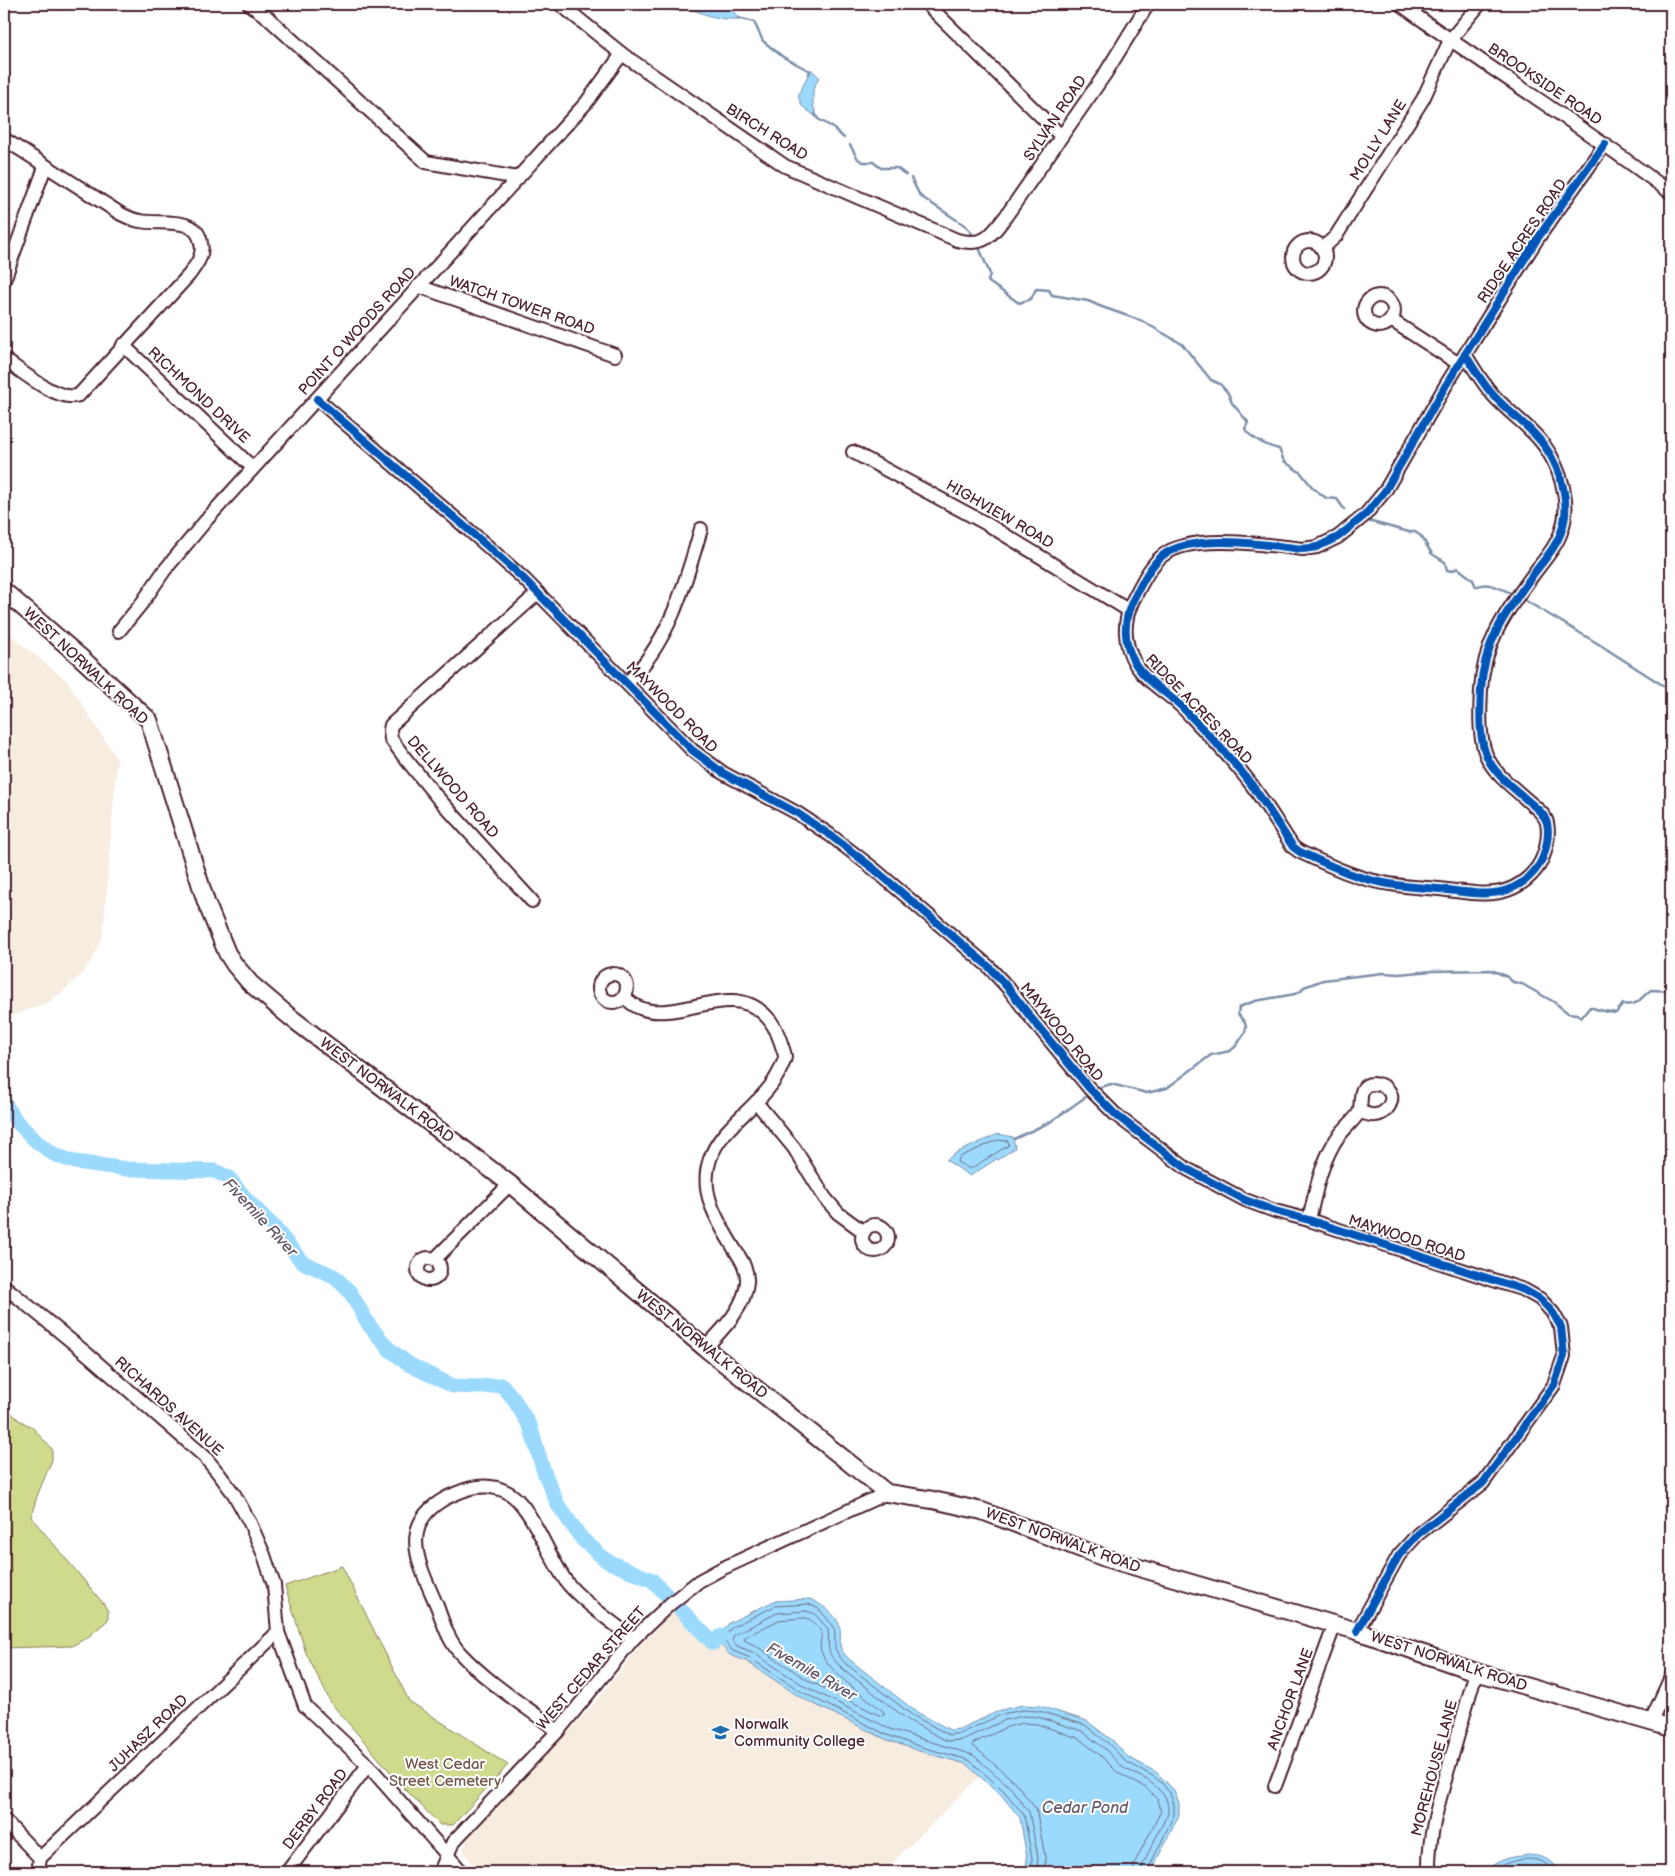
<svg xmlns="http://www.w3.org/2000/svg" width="1675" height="1876" font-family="'Balsamiq Sans',sans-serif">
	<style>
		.built { fill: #f6ecdf }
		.green { fill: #cfda8d; stroke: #8c7c5c }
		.water { fill: #9cdafd; stroke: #7b8fa9 }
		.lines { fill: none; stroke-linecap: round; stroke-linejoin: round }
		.shore { stroke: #6b6a7f; stroke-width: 1 }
		.stream { stroke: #7b8fa9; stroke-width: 2.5 }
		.river { stroke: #9cdafd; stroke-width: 15 }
		.minor-casing { stroke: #4a1f2b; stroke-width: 16 }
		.major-casing { stroke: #4a1f2b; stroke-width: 20 }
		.minor { stroke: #fff; stroke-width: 12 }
		.major { stroke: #fff; stroke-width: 16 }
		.cycleway-casing { stroke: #fff; stroke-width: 11 }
		.cycleway { stroke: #0057b8; stroke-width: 8 }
		.labels { text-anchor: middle; stroke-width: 4; stroke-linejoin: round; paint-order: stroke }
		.street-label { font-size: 15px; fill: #4a1f2b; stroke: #fff }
		.poi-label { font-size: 15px; fill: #4a1f2b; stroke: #fff; text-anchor: start }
		.park-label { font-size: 15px; fill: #725748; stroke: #fff }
		.water-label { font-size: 16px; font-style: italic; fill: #63576a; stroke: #fff }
	</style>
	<rect width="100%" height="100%" fill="#fff"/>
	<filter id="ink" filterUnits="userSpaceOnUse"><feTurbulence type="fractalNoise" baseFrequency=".02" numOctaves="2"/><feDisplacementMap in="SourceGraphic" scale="10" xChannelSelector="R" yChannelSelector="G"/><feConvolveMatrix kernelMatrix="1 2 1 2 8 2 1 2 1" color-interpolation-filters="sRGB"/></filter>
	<g filter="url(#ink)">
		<g class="built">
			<polygon points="4,630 67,681 117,759 103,936 94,956 83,973 60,994 47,1003 11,1016 4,1009"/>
			<polygon points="680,1605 730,1655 746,1661 800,1697 885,1739 919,1751 966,1764 980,1776 883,1872 479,1872 464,1853 464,1847 470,1835 594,1704 642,1643"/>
		</g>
		<g class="green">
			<polygon points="4,1406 19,1420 32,1427 52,1449 52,1460 37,1496 31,1517 103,1603 108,1611 108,1620 88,1637 72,1646 4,1648"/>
			<polygon points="342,1566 409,1701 508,1765 453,1825 440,1825 404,1788 331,1703 306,1653 285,1586"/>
		</g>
		<g class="water">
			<polygon points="665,4 722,4 727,6 741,19 727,19 713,17 687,8 678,11 672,10"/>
			<polygon points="811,69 819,77 813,90 813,105 817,116 816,117 802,106 798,96"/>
			<polygon points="998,1134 1013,1137 1015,1148 997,1160 996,1158 994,1159 995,1160 970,1176 946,1160 956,1153"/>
			<path d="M810,1599C821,1604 838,1615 840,1628C842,1646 835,1645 850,1660L915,1711L950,1730L959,1729L1001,1710L1022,1705L1040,1706L1087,1721L1113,1741L1128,1757L1156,1772L1174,1790L1179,1803V1815L1151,1872H1026L1027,1858L1020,1818L1002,1796L966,1764L919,1751L885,1739L800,1697L746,1661L730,1655L720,1644L724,1629L729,1623L774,1601Z"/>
			<path d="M1528,1855C1539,1855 1556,1860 1558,1872H1484C1499,1859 1509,1857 1528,1855Z"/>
		</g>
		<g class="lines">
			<g class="shore">
				<polygon points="998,1140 1008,1141 1009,1145 970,1169 957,1162 960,1157"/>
				<path d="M806,1618L811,1620L821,1631C822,1638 819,1645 821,1651C828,1673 866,1696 884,1712V1715L881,1716L809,1681L756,1646L744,1640L745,1637L779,1620Z"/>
				<path d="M1031,1872L1032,1858L1024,1815L1005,1792L969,1760L921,1747L887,1735L802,1692L748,1657L733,1651L725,1642L728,1632L732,1627L775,1606L809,1604L819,1609L834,1627C837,1647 830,1647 846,1664L912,1715L949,1735L961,1733L1003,1714L1022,1710L1039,1711L1085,1725L1109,1744L1125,1761L1153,1776L1162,1783L1170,1793L1174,1804V1815L1147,1872"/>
				<path d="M1037,1872L1038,1857L1029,1812L1010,1787L973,1755L890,1729L806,1687L752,1652L737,1646L732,1640L734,1635L777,1613L807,1611L815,1614L828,1629C830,1651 824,1650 842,1668L908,1720L947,1741L962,1740L1005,1720L1023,1716L1038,1717L1082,1731L1105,1749L1122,1767L1149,1781L1157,1788L1165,1796L1168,1805V1813L1142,1866L1141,1872"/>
				<polyline points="1045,1872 1045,1856 1036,1809 1015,1782 972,1745 974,1743 1007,1727 1023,1723 1037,1724 1078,1738 1100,1755 1118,1773 1146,1788 1158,1800 1161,1811 1135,1862 1133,1872"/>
				<path d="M1491,1872C1505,1860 1543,1850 1553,1872"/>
			</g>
			<g class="stream">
				<polyline points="738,18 754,22 763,41 783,57 810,71 809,74"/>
				<polyline points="815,114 818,119 832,127 844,138"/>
				<polyline points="850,145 858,159 863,162 873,162 881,168 897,168 906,175"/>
				<polyline points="911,178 920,196 966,226 975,238"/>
				<path d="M978,245L990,274L988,281L990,283L1019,303L1031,299L1036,289L1049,290L1052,295L1088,301L1102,307L1142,321L1182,344L1211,380L1220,384L1228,393L1232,403L1248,422L1245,429C1250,438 1269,447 1279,449L1284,461L1301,473L1313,488L1326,498L1337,499L1344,509"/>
				<path d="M1366,519L1368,521L1409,532H1415L1421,536L1432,554L1445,562L1447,570L1451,571L1458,568L1473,580L1476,587C1488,580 1502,590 1514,594"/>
				<polyline points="1521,598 1597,643 1667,688"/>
				<path d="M1097,1088L1111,1084L1147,1093L1167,1088L1211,1055L1230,1051L1235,1047L1245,1033L1246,1027L1245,1023L1238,1014L1239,1007L1255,1001L1295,994L1301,991L1304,987L1323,980L1383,973L1399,974L1432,971L1491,970L1506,976L1513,982L1522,984L1554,1002L1568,1013L1577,1014L1581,1018L1590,1007C1598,1010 1608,1012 1616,1013L1623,1004C1639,1007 1640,997 1651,990L1671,991"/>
				<polyline points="1014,1139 1050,1122 1087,1096"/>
			</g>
			<polyline class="river" points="4,1102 17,1122 37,1142 55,1155 75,1162 127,1169 215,1171 229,1178 247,1200 273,1226 302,1262 334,1276 350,1292 369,1325 389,1349 410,1365 453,1386 479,1387 502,1385 513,1398 530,1426 544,1472 558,1505 582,1539 607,1561 652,1580 713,1643 721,1636"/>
			<defs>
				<g id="minor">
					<polyline points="249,4 267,17 426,162 518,178"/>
					<path d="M560,4L622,54L785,166L957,240C984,247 991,236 1006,216L1105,74L1148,4"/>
					<polyline points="927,4 1061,136"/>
					<path d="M1400,4C1489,69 1583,126 1671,193"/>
					<path d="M4,139L121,214C127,217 133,220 140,221C160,225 197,215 201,243C204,256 196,265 189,275L79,395C59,403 21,371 4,359"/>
					<circle cx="1309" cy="257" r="16"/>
					<polyline points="1322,249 1336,236 1423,99 1450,40 1480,4"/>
					<polyline points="4,280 45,167"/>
					<polyline points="418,286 615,355"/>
					<circle cx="1379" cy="311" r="15"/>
					<polyline points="1391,320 1459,364"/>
					<polyline points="123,345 253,468"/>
					<path d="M1465,354C1474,369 1483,384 1494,396C1514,418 1538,431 1552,458C1563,479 1570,506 1562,529C1558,544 1545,559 1535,572C1508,609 1483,642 1481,690C1480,711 1478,742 1489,761C1498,777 1515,789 1528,801C1535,807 1545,814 1547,823C1550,837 1545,857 1537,868C1510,903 1477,893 1439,889C1420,887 1402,887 1384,883C1354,878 1327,864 1300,852L1293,847C1279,826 1266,804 1251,784C1231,757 1206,732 1183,708C1168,693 1148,683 1136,665C1123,644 1123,621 1133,600C1141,585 1149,567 1162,556C1190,532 1268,545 1303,549L1317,547L1338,537L1365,515L1385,491L1446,385L1537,239L1605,144"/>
					<polyline points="317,399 485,544 525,580 692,750 723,773 797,813 830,835 874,869 988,966 1009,989 1032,1019 1089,1088 1116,1115 1187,1169 1245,1200 1275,1211 1309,1220 1524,1290 1540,1299 1553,1313 1561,1327 1564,1356 1554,1385 1483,1483 1418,1534 1399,1555 1357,1631"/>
					<polyline points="853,452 987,524 1128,610"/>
					<polyline points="119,631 142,603 164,571 208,518 586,103 622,54"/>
					<path d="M627,683C670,641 685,584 701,529"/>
					<polyline points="532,901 437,797 405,758 391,739 390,730 391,725 538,593"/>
					<circle cx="613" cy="988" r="14"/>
					<path d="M624,997C629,1001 634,1006 640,1008C679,1023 730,981 764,1014C773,1022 777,1031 781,1043C782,1047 785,1053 785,1057C785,1060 782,1065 781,1068C766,1104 722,1123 710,1159C698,1193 719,1223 735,1250C741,1259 748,1270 747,1282C745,1308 722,1330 705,1348"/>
					<polyline points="756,1102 794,1148 825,1198 838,1213 864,1232"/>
					<path d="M1309,1220C1315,1194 1320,1167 1334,1143C1340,1132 1351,1124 1358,1114C1364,1106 1355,1083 1374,1084C1379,1084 1385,1086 1388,1090C1397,1099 1386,1115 1375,1115C1370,1116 1365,1113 1360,1112"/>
					<circle cx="875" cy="1238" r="13"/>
					<circle cx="429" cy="1269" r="11"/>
					<polyline points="435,1259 510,1184"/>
					<polyline points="4,1286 86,1353 180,1435 204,1456 219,1474 234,1494 250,1523 264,1555 274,1585 278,1632 305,1706 368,1765 462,1872"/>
					<polyline points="1650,1723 1671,1677"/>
					<path d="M558,1731C525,1706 488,1683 460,1653C448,1640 443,1622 437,1606C420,1566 396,1525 446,1498C466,1488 486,1481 507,1492C532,1504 549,1561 569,1585C586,1605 613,1622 633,1639"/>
					<polyline points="1275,1786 1335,1624"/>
					<polyline points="4,1820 40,1858 38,1872"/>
					<polyline points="40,1858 278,1632"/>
					<polyline points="287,1872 368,1765"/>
					<polyline points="440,1872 453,1842 558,1731 633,1639 670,1604 699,1581 721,1569 887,1493"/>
					<path d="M1429,1872C1428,1835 1439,1801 1449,1766C1458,1735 1467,1704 1476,1672"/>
				</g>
				<polyline id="major" points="4,591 79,656 149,720 206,902 227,953 234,964 250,983 290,1017 510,1184 705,1348 887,1493 933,1500 982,1511 1105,1558 1357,1631 1476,1672 1671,1728"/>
			</defs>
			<use href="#minor" class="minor-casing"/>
			<use href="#major" class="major-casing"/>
			<use href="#minor" class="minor"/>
			<use href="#major" class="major"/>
			<defs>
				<g id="cycleway">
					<path d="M1465,354C1474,369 1483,384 1494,396C1514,418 1538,431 1552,458C1563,479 1570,506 1562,529C1558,544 1545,559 1535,572C1508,609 1483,642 1481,690C1480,711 1478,742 1489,761C1498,777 1515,789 1528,801C1535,807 1545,814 1547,823C1550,837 1545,857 1537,868C1510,903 1477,893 1439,889C1420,887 1402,887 1384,883C1354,878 1327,864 1300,852L1293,847C1279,826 1266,804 1251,784C1231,757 1206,732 1183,708C1168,693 1148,683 1136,665C1123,644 1123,621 1133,600C1141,585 1149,567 1162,556C1190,532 1268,545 1303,549L1317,547L1338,537L1365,515L1385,491L1446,385L1537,239L1605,144"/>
					<polyline points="317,399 485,544 525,580 692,750 723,773 797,813 830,835 874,869 988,966 1009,989 1032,1019 1089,1088 1116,1115 1187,1169 1245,1200 1275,1211 1309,1220 1524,1290 1540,1299 1553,1313 1561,1327 1564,1356 1554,1385 1483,1483 1418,1534 1399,1555 1357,1631"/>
				</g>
			</defs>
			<use href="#cycleway" class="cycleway-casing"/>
			<use href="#cycleway" class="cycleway"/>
		</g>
	</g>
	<defs>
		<symbol id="university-bare" viewBox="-9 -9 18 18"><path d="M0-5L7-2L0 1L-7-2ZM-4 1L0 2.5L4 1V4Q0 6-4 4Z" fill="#1f6fb2" stroke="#fff" stroke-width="2.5" paint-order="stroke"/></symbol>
	</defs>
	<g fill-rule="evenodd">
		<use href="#university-bare" x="708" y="1720" width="25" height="25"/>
	</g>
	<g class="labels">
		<g class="street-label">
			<text transform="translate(1545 84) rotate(34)" y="5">BROOKSIDE ROAD</text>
			<text transform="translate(1055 118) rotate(-56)" y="5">SYLVAN ROAD</text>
			<text transform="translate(767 132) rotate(32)" y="5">BIRCH ROAD</text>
			<text transform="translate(1378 140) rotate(-58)" y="5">MOLLY LANE</text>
			<text transform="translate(1522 241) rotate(-56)" y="5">RIDGE ACRES ROAD</text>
			<text transform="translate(522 305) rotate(19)" y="5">WATCH TOWER ROAD</text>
			<text transform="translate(357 331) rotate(-48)" y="5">POINT O WOODS ROAD</text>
			<text transform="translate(199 395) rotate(43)" y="5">RICHMOND DRIVE</text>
			<text transform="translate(1000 514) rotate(30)" y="5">HIGHVIEW ROAD</text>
			<text transform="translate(86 666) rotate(43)" y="5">WEST NORWALK ROAD</text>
			<text transform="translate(672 707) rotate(45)" y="5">MAYWOOD ROAD</text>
			<text transform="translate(1199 709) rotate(46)" y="5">RIDGE ACRES ROAD</text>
			<text transform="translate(453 787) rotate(49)" y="5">DELLWOOD ROAD</text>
			<text transform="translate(1062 1032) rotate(51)" y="5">MAYWOOD ROAD</text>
			<text transform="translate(387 1090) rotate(37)" y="5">WEST NORWALK ROAD</text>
			<text transform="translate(1407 1238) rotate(18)" y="5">MAYWOOD ROAD</text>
			<text transform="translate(702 1344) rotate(39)" y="5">WEST NORWALK ROAD</text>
			<text transform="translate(169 1406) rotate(42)" y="5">RICHARDS AVENUE</text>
			<text transform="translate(1063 1540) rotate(20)" y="5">WEST NORWALK ROAD</text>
			<text transform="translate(1449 1661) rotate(18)" y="5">WEST NORWALK ROAD</text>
			<text transform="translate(591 1668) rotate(-49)" y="5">WEST CEDAR STREET</text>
			<text transform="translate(1290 1699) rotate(-70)" y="5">ANCHOR LANE</text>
			<text transform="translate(148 1733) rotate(-44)" y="5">JUHASZ ROAD</text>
			<text transform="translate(1434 1768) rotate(-75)" y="5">MOREHOUSE LANE</text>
			<text transform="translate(315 1809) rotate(-53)" y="5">DERBY ROAD</text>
		</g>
		<g class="poi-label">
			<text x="734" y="1729">Norwalk<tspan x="734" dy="17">Community College</tspan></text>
		</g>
		<g class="park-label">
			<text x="445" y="1769">West Cedar<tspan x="445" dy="17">Street Cemetery</tspan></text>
		</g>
		<g class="water-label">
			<text transform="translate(261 1217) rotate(47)" y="6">Fivemile River</text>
			<text transform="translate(812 1671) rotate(30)" y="6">Fivemile River</text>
			<text x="1085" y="1813">Cedar Pond</text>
		</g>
	</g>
	<rect width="1675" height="1876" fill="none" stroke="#fff" stroke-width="20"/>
	<rect x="10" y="10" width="1655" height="1856" fill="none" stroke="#4a1f2b" stroke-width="2" filter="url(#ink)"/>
</svg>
